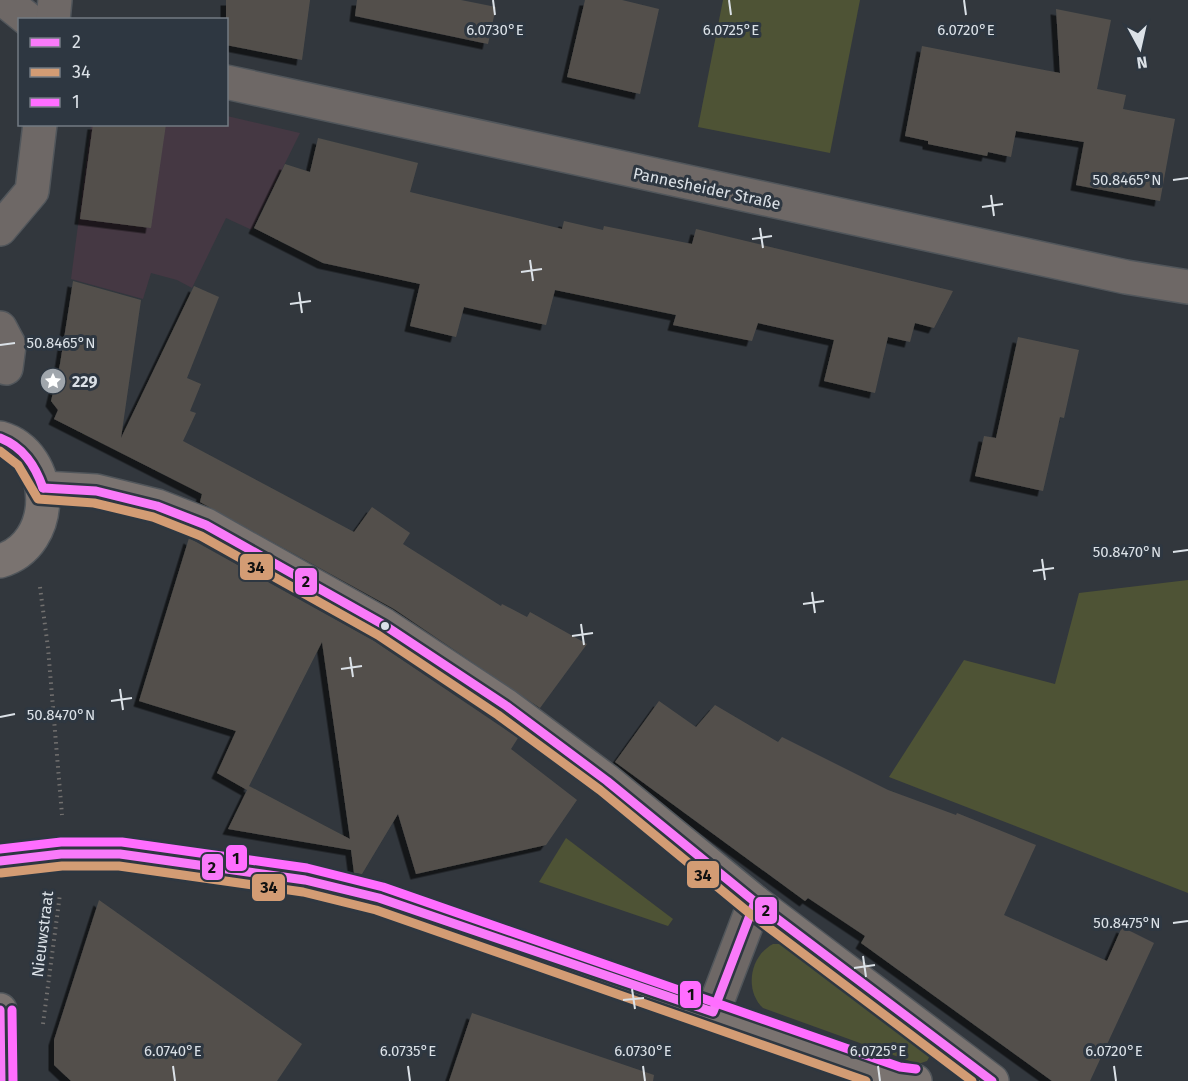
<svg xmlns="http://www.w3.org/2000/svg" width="1188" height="1081" font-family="'Fira Sans',sans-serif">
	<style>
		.education { fill: #453843 }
		.green { fill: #4e5335 }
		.building { fill: #53504c; filter: url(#shadow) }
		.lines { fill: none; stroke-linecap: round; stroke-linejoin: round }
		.street-casing { stroke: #51565b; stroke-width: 36 }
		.secondary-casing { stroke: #51565b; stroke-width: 36 }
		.path { stroke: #72706f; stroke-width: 4; stroke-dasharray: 1.5 4.5; stroke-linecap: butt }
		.street { stroke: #6e6866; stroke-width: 33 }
		.secondary { stroke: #7a7370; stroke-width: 33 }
		.bus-1-casing { stroke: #2e3741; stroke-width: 14 }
		.bus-2-casing { stroke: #2e3741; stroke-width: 14 }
		.bus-3-casing { stroke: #2e3741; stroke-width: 14 }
		.bus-1 { stroke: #f97af9; stroke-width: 9 }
		.bus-2 { stroke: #d39c74; stroke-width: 9 }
		.bus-3 { stroke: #ff6dff; stroke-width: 9 }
		.ticks { fill: none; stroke: #dbe1e7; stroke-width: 2 }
		.bus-dot { fill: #dbe1e7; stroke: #2e3741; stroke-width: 2 }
		.labels { text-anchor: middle; stroke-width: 6; stroke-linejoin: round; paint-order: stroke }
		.street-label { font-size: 16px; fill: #dbe1e7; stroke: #2e3741 }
		.poi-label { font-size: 16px; font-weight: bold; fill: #dbe1e7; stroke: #2e3741; text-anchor: start }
		.ticks-label { font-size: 15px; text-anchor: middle; fill: #dbe1e7; stroke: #2e3741; stroke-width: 6; stroke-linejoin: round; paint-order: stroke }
		.line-badge { stroke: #2e3741; stroke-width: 2 }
		.pale-badge-label { font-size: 16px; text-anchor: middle; font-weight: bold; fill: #111 }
	</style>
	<defs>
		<filter id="shadow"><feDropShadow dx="-5.5" dy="5.5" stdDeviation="0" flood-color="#0009"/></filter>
	</defs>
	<rect width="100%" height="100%" fill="#32373d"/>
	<polygon class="education" points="227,116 300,133 252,230 226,218 192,288 177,280 151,273 143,299 71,279 91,125 226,124"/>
	<g class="green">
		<polygon points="723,0 860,0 830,153 698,127"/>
		<polygon points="1188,580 1188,893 889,777 964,660 1055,684 1079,593"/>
		<polygon points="566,838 673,919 668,926 539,882"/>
		<path d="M773,944H785L931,1054L927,1061L918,1064L763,1008C744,990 750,956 773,944Z"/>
	</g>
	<g class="building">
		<polygon points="226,0 310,0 302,60 226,45"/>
		<polygon points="357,0 461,0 496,7 488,44 355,16"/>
		<polygon points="585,0 622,0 659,9 640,94 567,77"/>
		<polygon points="1056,9 1111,20 1097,89 1126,95 1123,109 1175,119 1160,201 1076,185 1084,142 1016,131 1011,157 988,152 987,156 928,144 928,141 905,136 922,46 1060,73"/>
		<polygon points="93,124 166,124 151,228 80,219"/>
		<polygon points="318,138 418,163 410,192 562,229 564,221 603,230 604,226 692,244 696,229 953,291 934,328 915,323 910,342 888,337 875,393 824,381 834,340 758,323 752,341 673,325 676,315 555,290 546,325 464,307 456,337 410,326 420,284 323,263 254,228 285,164 310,172"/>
		<polygon points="73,281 141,300 121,438 194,286 219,297 187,378 201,384 190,411 196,413 183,441 354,532 372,507 410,533 403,544 501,606 502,604 527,617 530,612 587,644 540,708 394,609 200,502 202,494 54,419 58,410 51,401 60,364"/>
		<polygon points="1018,337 1079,350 1064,418 1060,417 1043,491 975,476 984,436 996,438"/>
		<polygon points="189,538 374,641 518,738 511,749 577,800 546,845 416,874 398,814 362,874 354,873 351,850 228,829 249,786 350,839 322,642 247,790 217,773 236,731 139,701"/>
		<polygon points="659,701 696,727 715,705 778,742 782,737 888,790 956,815 957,813 1036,845 1004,915 1107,961 1122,927 1154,943 1090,1081 1052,1081 861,943 865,936 808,898 805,901 615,762"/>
		<polygon points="99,900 302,1044 277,1081 71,1081 54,1065 54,1040"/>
		<polygon points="472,1013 654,1075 653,1081 449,1081"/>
	</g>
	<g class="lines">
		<defs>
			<g id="street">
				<polyline points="4,0 29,20"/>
				<polyline points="53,20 55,0"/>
				<polyline points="226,82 1126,277 1188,287"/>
				<polyline points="0,229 32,191 40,124"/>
				<polyline points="0,328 9,345 6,368"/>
				<polyline points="713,1012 755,902"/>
			</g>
			<g id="secondary">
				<path d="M0,438C57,454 57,545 0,561"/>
				<polyline points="43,488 96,491 157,506 206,525 384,625 505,705 607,781 755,902 992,1081"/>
				<polyline points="0,861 61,854 120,854 305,880 379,898 897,1079 915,1081"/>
				<polyline points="0,1010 1,1081"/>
			</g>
		</defs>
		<use href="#street" class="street-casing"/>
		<use href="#secondary" class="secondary-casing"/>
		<g class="path">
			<polyline points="40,587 48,648 62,815"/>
			<polyline points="43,1024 60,894"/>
		</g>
		<use href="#street" class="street"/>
		<use href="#secondary" class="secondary"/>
		<defs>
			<g id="bus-1">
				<path d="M0,438C23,447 35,465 43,488"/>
				<polyline points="43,488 96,491 157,506 206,525 384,625 505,705 607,781 755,902 992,1081"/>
				<polyline points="0,861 61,854 120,854 305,880 379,898 713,1012 755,902"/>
				<polyline points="0,1010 1,1081"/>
			</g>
			<g id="bus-2">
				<polyline points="0,451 18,465 38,499 94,503 153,517 201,536 378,635 498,715 600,790 748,912 972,1081"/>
				<polyline points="1,873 62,866 119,866 303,892 376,910 866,1081"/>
			</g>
			<g id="bus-3">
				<polyline points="0,849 61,842 122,842 307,868 383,887 900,1067 916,1069"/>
				<polyline points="12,1010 13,1081"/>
			</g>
		</defs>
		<use href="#bus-1" class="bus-1-casing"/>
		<use href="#bus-2" class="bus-2-casing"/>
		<use href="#bus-3" class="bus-3-casing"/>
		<use href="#bus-1" class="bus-1"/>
		<use href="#bus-2" class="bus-2"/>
		<use href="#bus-3" class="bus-3"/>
	</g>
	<path class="ticks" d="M493,0L495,15M729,0L731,15M964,0L966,15M1173,180L1188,178M991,195L994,216M982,207L1003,204M760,228L763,248M752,239L772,236M530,260L533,281M521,272L542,269M299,292L302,313M290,304L311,301M0,345L15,343M1173,552L1188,550M1042,559L1045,580M1033,571L1054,568M812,592L815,613M803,604L824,601M581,624L584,645M572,636L593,633M350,657L353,677M341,669L362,666M120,689L123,710M111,701L132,698M0,717L15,714M1173,923L1188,921M863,956L866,977M854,968L875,965M632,989L635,1009M623,1000L644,998M173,1066L175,1081M408,1066L410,1081M643,1066L645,1081M878,1066L880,1081M1114,1066L1116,1081"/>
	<defs>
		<symbol id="sight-disc" viewBox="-11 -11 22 22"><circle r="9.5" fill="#a0a6ac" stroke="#2e3741"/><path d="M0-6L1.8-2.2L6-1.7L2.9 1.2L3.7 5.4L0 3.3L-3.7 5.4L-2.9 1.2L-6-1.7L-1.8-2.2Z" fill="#fff"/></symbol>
	</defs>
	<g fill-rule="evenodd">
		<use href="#sight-disc" x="38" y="366" width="30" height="30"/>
	</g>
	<circle class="bus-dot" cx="385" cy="626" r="5"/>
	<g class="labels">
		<g class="street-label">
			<text transform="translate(707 188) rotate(12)" y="6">Pannesheider Straße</text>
			<text transform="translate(42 934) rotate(-83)" y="6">Nieuwstraat</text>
		</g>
		<g class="poi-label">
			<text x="72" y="387">229</text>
		</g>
	</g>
	<g class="ticks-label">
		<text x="495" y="35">6.0730°E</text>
		<text x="731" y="35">6.0725°E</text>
		<text x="966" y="35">6.0720°E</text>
		<text x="1127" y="185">50.8465°N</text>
		<text x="61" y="348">50.8465°N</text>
		<text x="1127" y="557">50.8470°N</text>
		<text x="61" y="720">50.8470°N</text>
		<text x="1127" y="928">50.8475°N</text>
		<text x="173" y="1056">6.0740°E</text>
		<text x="408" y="1056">6.0735°E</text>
		<text x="643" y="1056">6.0730°E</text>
		<text x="878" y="1056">6.0725°E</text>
		<text x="1114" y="1056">6.0720°E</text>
	</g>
	<g class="line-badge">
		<rect x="239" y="553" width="35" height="28" rx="6" fill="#d39c74"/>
		<rect x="294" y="567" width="24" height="29" rx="6" fill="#f97af9"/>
		<rect x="225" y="844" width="23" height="28" rx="6" fill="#ff6dff"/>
		<rect x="201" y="853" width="23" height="28" rx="6" fill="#f97af9"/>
		<rect x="686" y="860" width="34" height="29" rx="6" fill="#d39c74"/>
		<rect x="251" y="873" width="35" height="29" rx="6" fill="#d39c74"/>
		<rect x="754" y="896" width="24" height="29" rx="6" fill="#f97af9"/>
		<rect x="679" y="980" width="23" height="29" rx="6" fill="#ff6dff"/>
	</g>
	<g class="pale-badge-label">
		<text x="256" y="573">34</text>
		<text x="306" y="587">2</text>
		<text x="236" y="864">1</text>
		<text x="212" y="873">2</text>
		<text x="703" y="881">34</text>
		<text x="269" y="893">34</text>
		<text x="766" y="916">2</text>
		<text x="691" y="1000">1</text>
	</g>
	<rect x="18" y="18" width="210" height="108" fill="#2e3741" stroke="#737b83" stroke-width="1.5"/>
	<rect x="30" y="38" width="30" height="9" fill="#f97af9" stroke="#737b83" stroke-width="1.5"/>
	<text x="72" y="48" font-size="18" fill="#dbe1e7">2</text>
	<rect x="30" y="68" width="30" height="9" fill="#d39c74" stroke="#737b83" stroke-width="1.5"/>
	<text x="72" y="78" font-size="18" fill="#dbe1e7">34</text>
	<rect x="30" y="98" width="30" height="9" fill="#ff6dff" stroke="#737b83" stroke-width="1.5"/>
	<text x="72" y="108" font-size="18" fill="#dbe1e7">1</text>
	<g transform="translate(1140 48) rotate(172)" stroke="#2e3741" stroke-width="4.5" paint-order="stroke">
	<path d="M0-4.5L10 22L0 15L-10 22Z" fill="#dbe1e7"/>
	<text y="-9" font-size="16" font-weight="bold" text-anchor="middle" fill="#dbe1e7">N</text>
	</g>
</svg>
